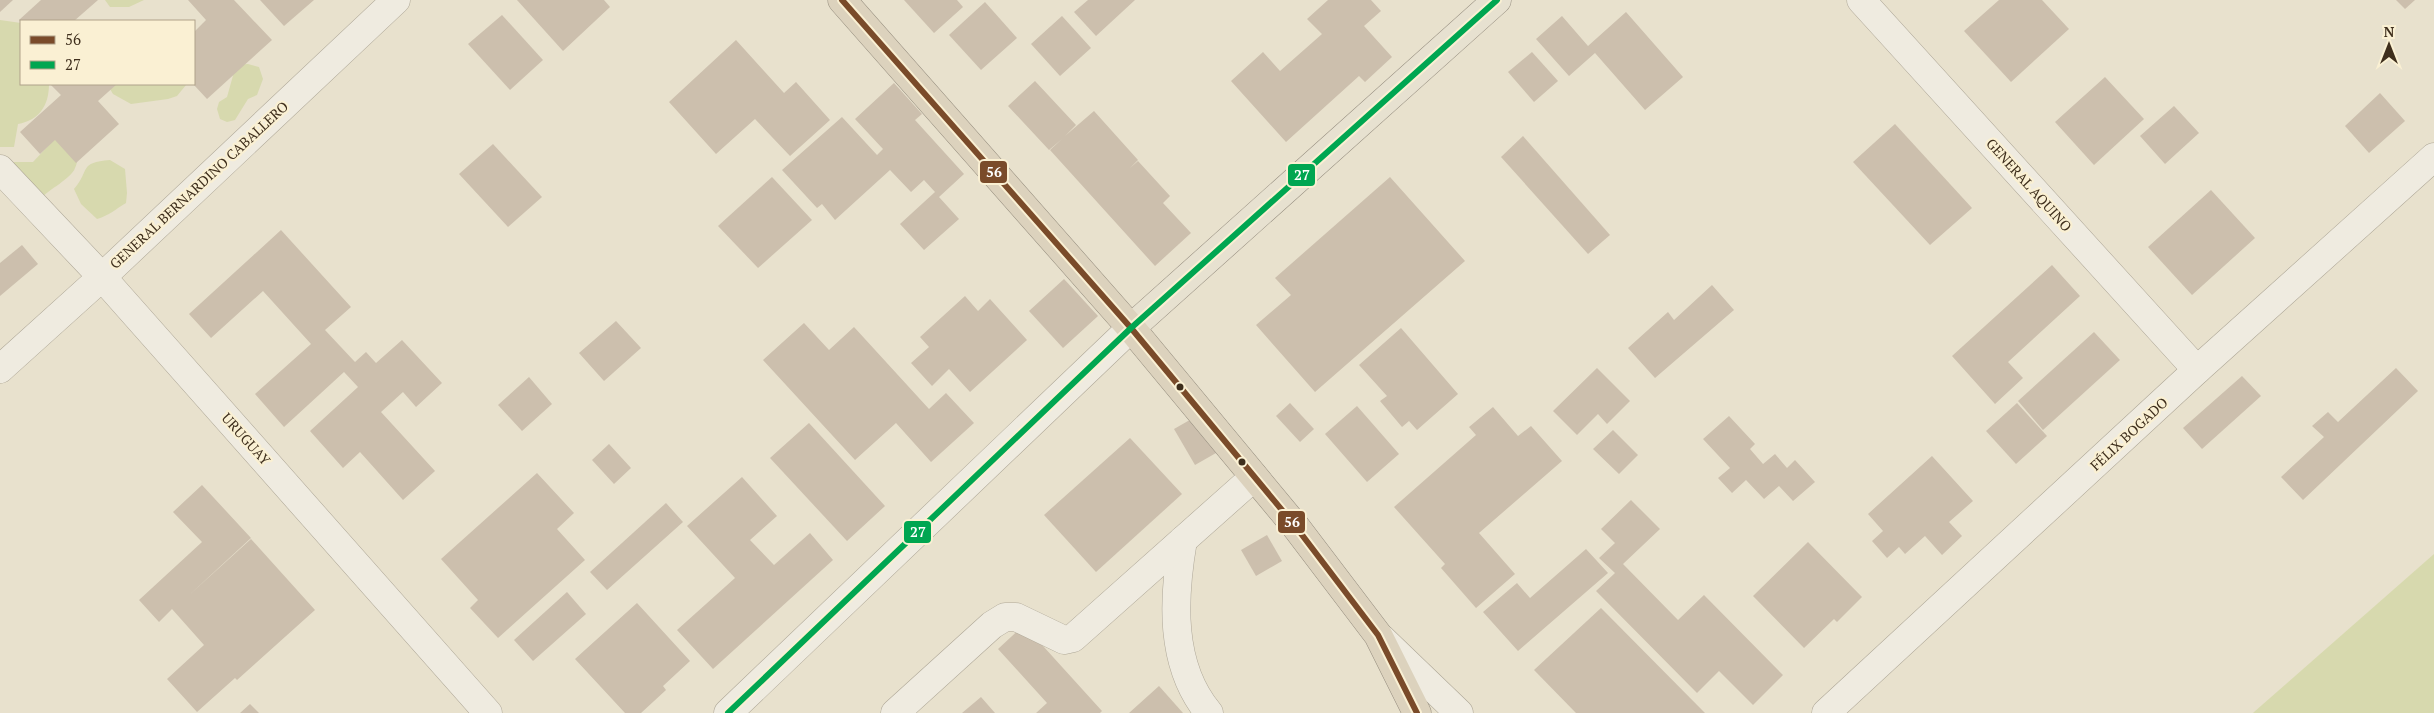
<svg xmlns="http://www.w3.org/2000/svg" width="2434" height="713" font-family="'PT Serif',serif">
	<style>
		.green { fill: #d7d9ae }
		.building { fill: #ccbfad }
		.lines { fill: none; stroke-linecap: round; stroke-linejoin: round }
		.minor-casing { stroke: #ada696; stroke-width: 29 }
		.major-casing { stroke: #938b7d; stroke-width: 29 }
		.highway-casing { stroke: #938b7d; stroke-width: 29 }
		.minor { stroke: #efebe0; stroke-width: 28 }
		.major { stroke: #e7e1d0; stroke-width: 28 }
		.highway { stroke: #dcd2bd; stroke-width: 28 }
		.bus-1-casing { stroke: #faf0d3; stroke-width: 10 }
		.bus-2-casing { stroke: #faf0d3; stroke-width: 10 }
		.bus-1 { stroke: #7a4b2a; stroke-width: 6 }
		.bus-2 { stroke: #00a651; stroke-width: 6 }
		.bus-dot { fill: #3e2e1c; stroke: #faf0d3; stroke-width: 2 }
		.labels { text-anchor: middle; stroke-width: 4.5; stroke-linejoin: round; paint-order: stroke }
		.street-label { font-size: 14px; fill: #3e2e1c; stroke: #faf0d3 }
		.line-badge { stroke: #faf0d3; stroke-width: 2 }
		.badge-label { font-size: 14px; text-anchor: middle; font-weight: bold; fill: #fff }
	</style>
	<rect width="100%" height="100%" fill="#e8e1cd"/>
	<g class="green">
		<polygon points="105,0 144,0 129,7 110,7"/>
		<path d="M0,20L21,23V84H49C49,106 39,120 18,124L14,147H0Z"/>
		<polygon points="248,64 259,67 263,79 257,95 248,99 235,120 227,122 220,119 217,109 219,102 227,97 236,65"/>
		<polygon points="107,84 184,84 186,85 177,96 168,99 131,104 113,94"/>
		<path d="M61,125L79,148C78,154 78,162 75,168C72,178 48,190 40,199L12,168L14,162H33L50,144Z"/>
		<path d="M110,160L125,169L127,193L126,203C116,209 108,216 97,219L81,204L74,189C91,169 78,163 110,160Z"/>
		<polygon points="2434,554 2434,713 2253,713 2254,712"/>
	</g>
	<g class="building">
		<polygon points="0,0 13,0 0,12"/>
		<polygon points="41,0 98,0 74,21 20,21 19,20"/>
		<polygon points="188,0 234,0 272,40 207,99 194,85 194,32 206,20"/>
		<polygon points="260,0 314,0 284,26"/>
		<polygon points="517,0 604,0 610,7 563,51"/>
		<polygon points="904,0 957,0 963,7 934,33"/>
		<polygon points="1088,0 1135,0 1096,36 1074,12"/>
		<polygon points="1328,0 1371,0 1381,11 1364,26 1392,57 1365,82 1359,76 1286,142 1231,81 1263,52 1280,71 1322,34 1307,19"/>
		<polygon points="1999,0 2042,0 2069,29 2011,82 1964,31"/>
		<polygon points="2396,0 2415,0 2405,9"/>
		<polygon points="985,2 1017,38 981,70 949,35"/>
		<polygon points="1626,12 1683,77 1645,110 1595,53 1569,76 1536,39 1562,16 1588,46"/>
		<polygon points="502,15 543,60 510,90 468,44"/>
		<polygon points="1062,16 1091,48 1060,76 1031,44"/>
		<polygon points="736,40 784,93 796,82 830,120 790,156 755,119 716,154 669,102"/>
		<polygon points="1532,52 1558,81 1534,102 1508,72"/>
		<polygon points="2105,77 2144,119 2094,165 2055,122"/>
		<polygon points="1035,81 1076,125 1065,136 1094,111 1138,160 1130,168 1138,161 1170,196 1163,203 1191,233 1155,266 1050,150 1062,139 1049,150 1008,106"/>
		<polygon points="894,83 922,114 915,120 964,174 939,197 959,219 924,250 900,224 935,192 924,180 911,192 890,170 835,220 822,204 817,208 782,170 842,117 877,155 883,149 855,119"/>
		<polygon points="50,84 117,84 98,101 119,124 76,163 55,140 40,154 20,132 61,95"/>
		<polygon points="2380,93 2405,121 2369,153 2345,126"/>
		<polygon points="2174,106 2199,133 2165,164 2140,136"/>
		<polygon points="1895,124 1972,208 1930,245 1853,162"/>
		<polygon points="1523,136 1610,235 1588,254 1501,157"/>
		<polygon points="493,144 542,197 508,227 459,174"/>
		<polygon points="772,177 812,220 758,268 718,226"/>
		<polygon points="1390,177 1465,261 1315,392 1256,325 1291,295 1275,278"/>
		<polygon points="2211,190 2255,238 2192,295 2148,247"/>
		<polygon points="281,230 351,307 325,330 355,362 366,352 376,363 402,340 442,383 416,407 403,392 381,412 435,471 403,500 360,452 343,468 310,431 358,387 344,372 284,427 255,394 311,344 263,291 211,338 189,314"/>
		<polygon points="22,245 38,264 0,296 0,263"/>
		<polygon points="2052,265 2080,296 2008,362 2023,378 1995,404 1952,356"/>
		<polygon points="1064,279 1098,316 1063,348 1029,311"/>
		<polygon points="1712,285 1734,310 1655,378 1628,348 1668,312 1674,320"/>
		<polygon points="965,296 978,311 990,299 1027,340 970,392 949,369 932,386 911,363 929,347 920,337"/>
		<polygon points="616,321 641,348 604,381 579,353"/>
		<polygon points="804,323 829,350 854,327 929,409 946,393 974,423 931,462 896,423 855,460 763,360"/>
		<polygon points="1401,328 1458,394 1417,430 1409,421 1402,427 1380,401 1387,396 1359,365"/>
		<polygon points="2094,332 2120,360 2043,430 2018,401"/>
		<polygon points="1597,368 1630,401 1607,424 1598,414 1577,435 1553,411"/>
		<polygon points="2396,368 2418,391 2303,500 2281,477 2324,437 2312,426 2328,412 2338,422"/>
		<polygon points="2242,376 2261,396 2202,449 2183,428"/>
		<polygon points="529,377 552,404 522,431 498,405"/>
		<polygon points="1290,403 1314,429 1300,442 1276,416"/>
		<polygon points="2017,403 2047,436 2016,464 1986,431"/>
		<polygon points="1357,406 1399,454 1367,482 1325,434"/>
		<polygon points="1493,407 1518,436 1531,426 1562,461 1479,533 1515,574 1476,608 1441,568 1445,564 1394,507 1476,435 1469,427"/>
		<polygon points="1729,416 1755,444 1750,449 1763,464 1775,454 1787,468 1795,460 1815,482 1793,501 1779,486 1764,499 1746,480 1732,493 1718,478 1730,468 1703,439"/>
		<polygon points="1195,417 1216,453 1195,465 1174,429"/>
		<polygon points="809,423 885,506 847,541 770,458"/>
		<polygon points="1613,430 1638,455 1619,474 1593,449"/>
		<polygon points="1130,438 1182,494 1096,572 1044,515"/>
		<polygon points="609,444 631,468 614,484 592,460"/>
		<polygon points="1932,456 1973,501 1949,522 1962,536 1942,555 1925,536 1905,554 1899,547 1887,558 1872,541 1883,531 1868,514"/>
		<polygon points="537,473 574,513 557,529 585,560 498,638 470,608 478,600 441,559"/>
		<polygon points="742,477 777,516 750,540 774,565 810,533 833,560 713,669 677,630 735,578 687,526"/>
		<polygon points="202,485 251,538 187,597 251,539 315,610 237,680 235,678 197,712 167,679 204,645 172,609 159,622 139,600 202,542 173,512"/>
		<polygon points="1631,500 1660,529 1623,564 1678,620 1704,595 1783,675 1753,705 1719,671 1697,693 1596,591 1615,573 1599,558 1615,543 1601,529"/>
		<polygon points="666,503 683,522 607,590 590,572"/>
		<polygon points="1267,535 1282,561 1256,576 1241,550"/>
		<polygon points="1808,542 1862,597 1837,622 1834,619 1804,648 1753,596"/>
		<polygon points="1586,549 1608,573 1518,651 1483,612 1517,583 1530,598"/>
		<polygon points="567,592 586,614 533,661 514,640"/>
		<polygon points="637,603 690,661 663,686 666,690 641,713 625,713 575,659"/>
		<polygon points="1601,608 1705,713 1576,713 1534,670"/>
		<polygon points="1024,625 1102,711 1100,713 1036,713 1047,703 998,649"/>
		<polygon points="1159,686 1183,713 1129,713"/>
		<polygon points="981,697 995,713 962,713"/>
		<polygon points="250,704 259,713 240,713"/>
	</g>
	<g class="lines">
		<defs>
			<g id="minor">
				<polyline points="1861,0 2197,370"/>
				<polyline points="0,169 102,277 488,713"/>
				<polyline points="0,369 102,277 396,0"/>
				<path d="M1183,540C1173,598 1169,665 1209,713"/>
				<polyline points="1381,638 1459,713"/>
				<polyline points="728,713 1131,328"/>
				<polyline points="895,713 992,625 1005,617 1016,617 1064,640 1073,638 1254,477"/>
				<polyline points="1826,713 2197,370 2434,157"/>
			</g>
			<polyline id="major" points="1131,328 1497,0"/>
			<polyline id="highway" points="842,0 1131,328 1296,527 1378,635 1417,713"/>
		</defs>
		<use href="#minor" class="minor-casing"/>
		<use href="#major" class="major-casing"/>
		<use href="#highway" class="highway-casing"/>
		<use href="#minor" class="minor"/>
		<use href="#major" class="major"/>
		<use href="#highway" class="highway"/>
		<defs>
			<polyline id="bus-1" points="842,0 1131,328 1296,527 1378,635 1417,713"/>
			<polyline id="bus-2" points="728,713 1131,328 1497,0"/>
		</defs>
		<use href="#bus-1" class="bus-1-casing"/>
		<use href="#bus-2" class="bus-2-casing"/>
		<use href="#bus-1" class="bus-1"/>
		<use href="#bus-2" class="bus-2"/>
	</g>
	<g class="bus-dot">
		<circle cx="1180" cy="387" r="4.5"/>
		<circle cx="1242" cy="462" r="4.5"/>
	</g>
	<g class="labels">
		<g class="street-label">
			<text transform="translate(199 185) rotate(-43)" y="5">GENERAL BERNARDINO CABALLERO</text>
			<text transform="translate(2029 185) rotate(48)" y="5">GENERAL AQUINO</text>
			<text transform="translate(2129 434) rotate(-43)" y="5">FÉLIX BOGADO</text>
			<text transform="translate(246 439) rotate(48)" y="5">URUGUAY</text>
		</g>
	</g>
	<g class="line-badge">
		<rect x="979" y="160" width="29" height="24" rx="5" fill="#7a4b2a"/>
		<rect x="1287" y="163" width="29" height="24" rx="5" fill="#00a651"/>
		<rect x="1277" y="510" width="29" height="24" rx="5" fill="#7a4b2a"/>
		<rect x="903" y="520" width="29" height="24" rx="5" fill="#00a651"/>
	</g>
	<g class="badge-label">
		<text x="994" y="177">56</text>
		<text x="1302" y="180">27</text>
		<text x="1292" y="527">56</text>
		<text x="918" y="537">27</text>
	</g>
	<rect x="20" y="20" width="175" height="65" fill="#faf0d3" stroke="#afa28a"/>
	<rect x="30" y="36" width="25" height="8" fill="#7a4b2a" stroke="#afa28a"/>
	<text x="65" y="45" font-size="15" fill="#3e2e1c">56</text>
	<rect x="30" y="61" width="25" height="8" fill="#00a651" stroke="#afa28a"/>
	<text x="65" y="70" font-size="15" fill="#3e2e1c">27</text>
	<g transform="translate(2389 45)" stroke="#faf0d3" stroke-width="4" paint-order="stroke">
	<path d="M0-4L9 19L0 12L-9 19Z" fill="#3e2e1c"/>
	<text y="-8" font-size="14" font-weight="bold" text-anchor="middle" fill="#3e2e1c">N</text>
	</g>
</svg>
